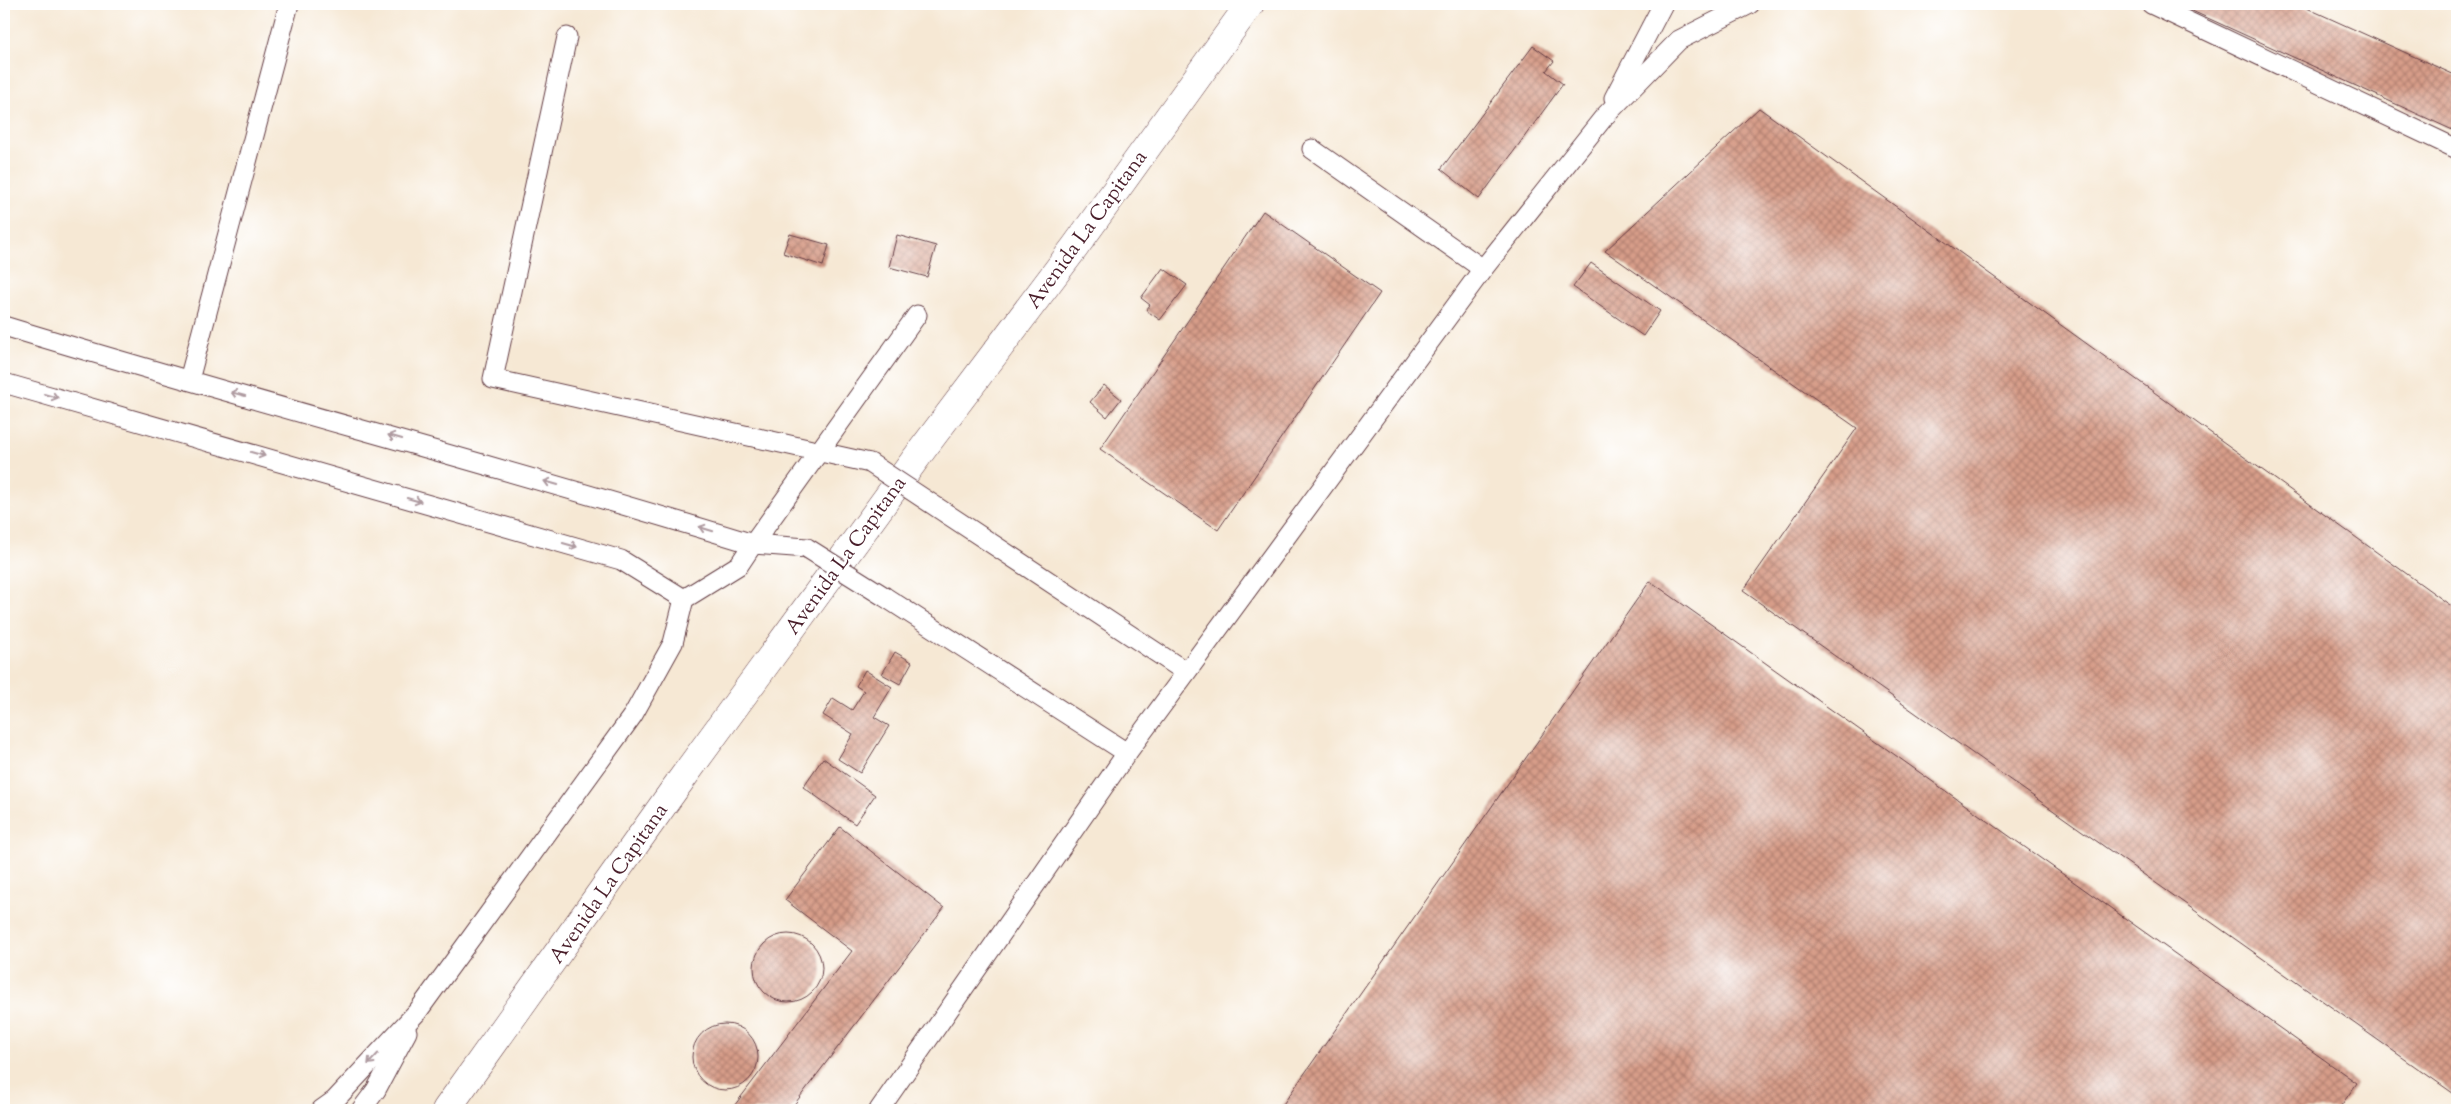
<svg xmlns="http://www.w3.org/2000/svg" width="2461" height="1114" font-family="'Sorts Mill Goudy',serif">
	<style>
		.building { fill: url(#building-cross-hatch) }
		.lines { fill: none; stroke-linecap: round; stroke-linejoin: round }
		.lane-casing { stroke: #643d44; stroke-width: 21 }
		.secondary-casing { stroke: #643d44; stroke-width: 29 }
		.lane { stroke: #fff; stroke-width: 19 }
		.secondary { stroke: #fff; stroke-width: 28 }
		.lane-bridge-casing { stroke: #643d44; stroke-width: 21; stroke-linecap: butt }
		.lane-bridge { stroke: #fff; stroke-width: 19 }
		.oneway { stroke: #ae9aa0 }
		.labels { text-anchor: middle; stroke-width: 5; stroke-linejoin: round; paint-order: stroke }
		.street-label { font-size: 21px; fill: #4a1f2b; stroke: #fff }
	</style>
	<defs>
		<pattern id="building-cross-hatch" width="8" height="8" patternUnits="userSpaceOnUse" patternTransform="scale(1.25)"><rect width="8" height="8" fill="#d79d89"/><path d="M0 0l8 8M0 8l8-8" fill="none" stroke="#b07f70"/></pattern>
	</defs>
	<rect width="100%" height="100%" fill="#fff"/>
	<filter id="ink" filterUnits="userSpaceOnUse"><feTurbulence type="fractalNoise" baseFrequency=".02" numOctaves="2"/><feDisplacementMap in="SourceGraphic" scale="10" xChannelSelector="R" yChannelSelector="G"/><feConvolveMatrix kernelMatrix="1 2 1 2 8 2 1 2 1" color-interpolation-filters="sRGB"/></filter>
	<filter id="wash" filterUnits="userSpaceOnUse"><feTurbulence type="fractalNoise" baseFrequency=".0096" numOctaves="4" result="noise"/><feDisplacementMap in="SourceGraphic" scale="20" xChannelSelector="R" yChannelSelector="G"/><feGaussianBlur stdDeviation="1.12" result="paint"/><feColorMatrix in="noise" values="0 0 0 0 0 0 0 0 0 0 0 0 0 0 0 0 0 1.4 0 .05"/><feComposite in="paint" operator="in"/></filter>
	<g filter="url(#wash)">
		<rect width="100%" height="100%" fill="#f6e8d4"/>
		<g id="blocks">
			<g class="building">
				<polygon points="2177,4 2298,4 2457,76 2457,132"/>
				<polygon points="1533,46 1554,61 1546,71 1563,84 1479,199 1441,169"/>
				<polygon points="1759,108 2457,610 2457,1096 1743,591 1857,428 1605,251"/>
				<polygon points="1263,211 1380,293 1218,530 1100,449"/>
				<polygon points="790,234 829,245 823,266 783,253"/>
				<polygon points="897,235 936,246 927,277 889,267"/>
				<polygon points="1591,263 1660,311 1643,336 1573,287"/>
				<polygon points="1163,268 1187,285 1160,320 1146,310 1150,305 1141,298"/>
				<polygon points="1104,385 1121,399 1107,417 1090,402"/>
				<polygon points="1650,581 2357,1083 2338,1110 1279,1110"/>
				<polygon points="895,652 912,662 900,684 882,674"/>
				<polygon points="865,670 892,687 874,717 889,726 860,773 838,759 853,734 823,715 833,698 852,710 864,691 856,686"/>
				<polygon points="823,758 875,795 855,824 803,787"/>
				<polygon points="840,827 944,908 790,1110 731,1110 852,951 785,900"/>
				<circle cx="788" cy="968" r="34"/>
				<circle cx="725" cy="1057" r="33"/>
				<polygon points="915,1104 925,1110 911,1110"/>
			</g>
		</g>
	</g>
	<g filter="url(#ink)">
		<use href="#blocks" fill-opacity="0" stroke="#643d44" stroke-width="1"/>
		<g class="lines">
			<defs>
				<g id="lane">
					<polyline points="2151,4 2457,149"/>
					<polyline points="567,37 493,379 870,463"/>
					<polyline points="1614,98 1663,4"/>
					<polyline points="1312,149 1483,269"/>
					<path d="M4,326C253,402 504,467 753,544L917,315"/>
					<polyline points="189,380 289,4"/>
					<polyline points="4,383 621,560 684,599"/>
					<polyline points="947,514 1186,672"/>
					<polyline points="885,597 1127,753 1483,269 1604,117 1679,40 1750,4"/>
					<polyline points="321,1110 335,1100 418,1011 633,715 673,643 684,599 739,565 753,544 807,548"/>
					<polyline points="361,1110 376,1090 407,1032"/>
					<polyline points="879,1110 1127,753"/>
				</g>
				<polyline id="secondary" points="446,1110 676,787 922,450 1075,247 1250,4"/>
			</defs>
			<use href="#lane" class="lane-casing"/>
			<use href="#secondary" class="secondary-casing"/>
			<use href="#lane" class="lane"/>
			<use href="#secondary" class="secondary"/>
			<defs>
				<g id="lane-bridge">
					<polyline points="870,463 947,514"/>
					<polyline points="807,548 885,597"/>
				</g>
			</defs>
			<use href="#lane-bridge" class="lane-bridge-casing"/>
			<use href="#lane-bridge" class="lane-bridge"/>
		</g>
		<defs><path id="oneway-shaft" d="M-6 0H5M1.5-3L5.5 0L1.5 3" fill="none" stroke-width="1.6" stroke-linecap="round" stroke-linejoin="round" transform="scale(1.25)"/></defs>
		<g class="oneway">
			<use href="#oneway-shaft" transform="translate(238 394) rotate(-165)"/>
			<use href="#oneway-shaft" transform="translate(51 396) rotate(16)"/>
			<use href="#oneway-shaft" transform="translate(395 437) rotate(-164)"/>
			<use href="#oneway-shaft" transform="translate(258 454) rotate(16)"/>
			<use href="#oneway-shaft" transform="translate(551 483) rotate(-164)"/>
			<use href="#oneway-shaft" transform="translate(414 500) rotate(16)"/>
			<use href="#oneway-shaft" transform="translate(706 529) rotate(-163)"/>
			<use href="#oneway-shaft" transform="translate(570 545) rotate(16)"/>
			<use href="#oneway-shaft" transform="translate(373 1059) rotate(133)"/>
		</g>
	</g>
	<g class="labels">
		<g class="street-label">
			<text transform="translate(1086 229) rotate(-54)" y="7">Avenida La Capitana</text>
			<text transform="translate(845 555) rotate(-54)" y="7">Avenida La Capitana</text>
			<text transform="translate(608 883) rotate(-55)" y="7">Avenida La Capitana</text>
		</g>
	</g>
	<rect width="2461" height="1114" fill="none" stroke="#fff" stroke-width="20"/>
</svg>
